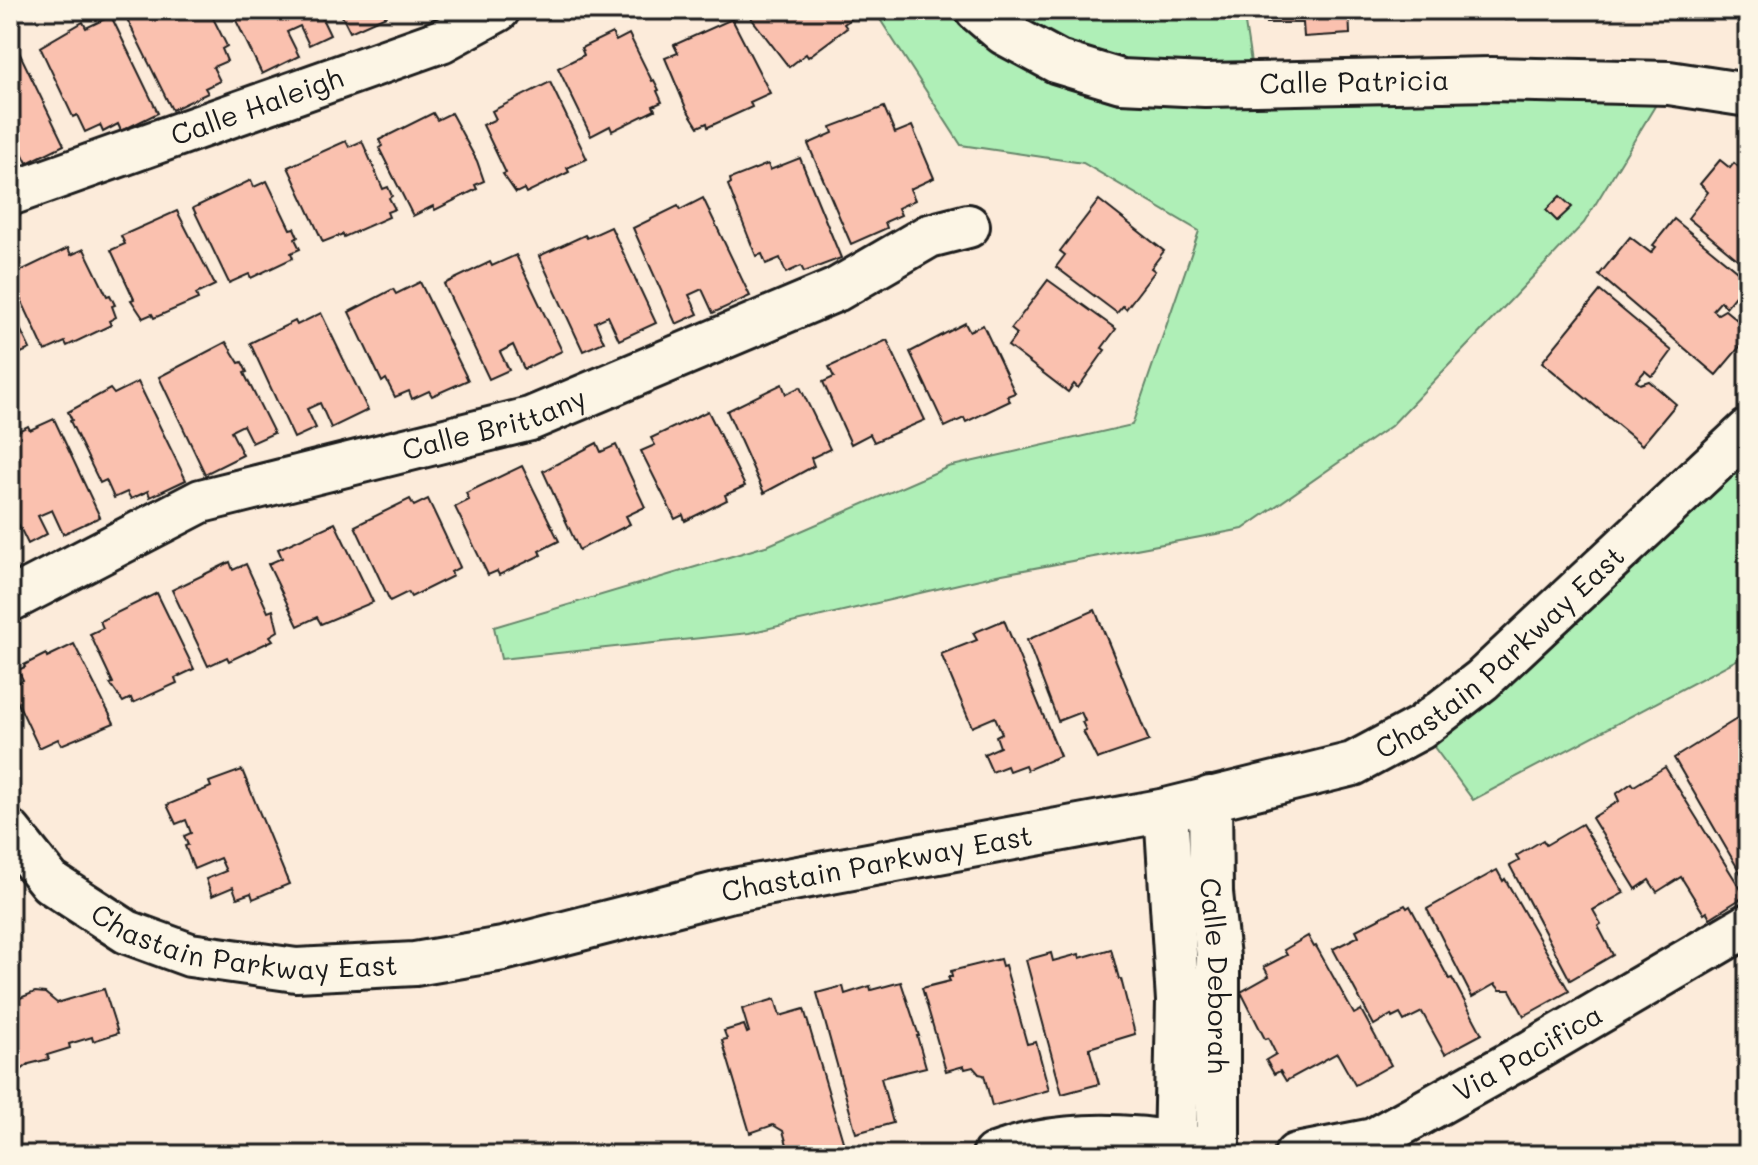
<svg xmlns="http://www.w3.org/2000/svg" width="1758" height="1165" font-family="Mali,sans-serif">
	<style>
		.green { fill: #afefb7; stroke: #66866a; stroke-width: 2 }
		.building { fill: #fac1af; stroke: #1c1c1c; stroke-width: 2 }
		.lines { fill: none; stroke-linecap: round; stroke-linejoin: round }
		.minor-casing { stroke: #1c1c1c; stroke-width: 48 }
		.minor { stroke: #fcf5e5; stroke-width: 42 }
		.labels { text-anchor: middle; stroke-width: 6; stroke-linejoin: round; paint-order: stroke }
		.street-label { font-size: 28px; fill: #1c1c1c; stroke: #fcf5e5 }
	</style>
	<rect width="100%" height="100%" fill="#fcebda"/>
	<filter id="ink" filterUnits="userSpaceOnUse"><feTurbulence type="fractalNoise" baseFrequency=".0125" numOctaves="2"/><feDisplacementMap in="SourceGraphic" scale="16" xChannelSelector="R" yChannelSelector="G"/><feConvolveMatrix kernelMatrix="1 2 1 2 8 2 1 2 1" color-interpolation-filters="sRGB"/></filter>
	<g filter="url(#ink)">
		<g class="green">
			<polygon points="874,10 977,10 1004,33 1021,10 1243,10 1254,83 1669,83 1584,223 1391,426 1243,529 997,575 749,633 501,659 494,627 769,545 948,467 1132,425 1199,231 1083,163 961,145"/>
			<polygon points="1748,430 1748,654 1473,800 1420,728"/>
		</g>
		<g class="building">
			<polygon points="134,10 209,10 227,46 222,49 227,61 213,67 220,81 205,88 208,93 172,110 125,15"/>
			<polygon points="231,10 318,10 330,35 309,45 300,26 287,32 299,56 262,74"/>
			<polygon points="339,10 382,10 386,16 350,32"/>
			<polygon points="745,10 844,10 851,19 844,24 847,28 808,57 806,54 789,67"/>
			<polygon points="1265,10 1349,10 1350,34 1304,37 1303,23 1266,23"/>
			<polygon points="1505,10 1534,10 1534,18 1505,20"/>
			<polygon points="111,16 158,113 121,131 118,124 103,132 100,125 85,132 77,115 73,117 40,47 83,22 86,28"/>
			<polygon points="732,19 770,93 750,102 752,107 708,127 707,123 698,127 686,108 665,58 678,53 674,45"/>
			<polygon points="612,33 616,41 629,34 652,81 654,80 659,90 657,91 662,102 653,106 655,110 612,131 610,126 591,136 558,68 584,55 581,48"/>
			<polygon points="18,50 64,145 27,163 16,140 10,143 10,54"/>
			<polygon points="550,82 587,159 567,168 569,172 526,193 524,189 516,193 503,174 506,173 483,125 496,119 492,111"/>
			<polygon points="884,107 895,133 912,126 934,178 910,189 915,200 898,208 901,215 885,222 887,228 851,244 808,144 833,133 831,127"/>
			<polygon points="433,113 437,120 451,113 477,161 484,181 475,185 477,189 435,210 433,206 413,216 379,148 382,146 379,140"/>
			<polygon points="346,141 349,147 362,141 383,189 388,187 392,196 389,198 395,209 387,212 389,217 344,237 343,234 323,242 288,167"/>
			<polygon points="800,158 841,258 804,272 801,266 786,273 780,258 766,264 762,254 756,256 728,185 731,183 730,179 768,164 770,170"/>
			<polygon points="1720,160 1730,168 1734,163 1748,175 1748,268 1688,218 1708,192 1700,184"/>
			<polygon points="251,180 254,187 267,181 290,229 294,228 298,237 295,239 300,249 291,253 293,258 251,278 249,274 229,283 193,208"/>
			<polygon points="1560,196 1572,207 1557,221 1546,210"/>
			<polygon points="703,198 750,296 713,313 702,289 689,295 698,314 676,324 633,228 678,206 680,210"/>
			<polygon points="1099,200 1164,251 1151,268 1155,271 1126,309 1123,306 1117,313 1056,267 1065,255 1060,251"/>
			<polygon points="177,211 215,285 196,294 198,299 154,318 152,314 143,318 131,300 134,299 111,250 125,244 121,236"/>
			<polygon points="1674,219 1748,280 1726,307 1721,301 1713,310 1718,314 1725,310 1748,329 1748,337 1716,375 1599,275 1630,237 1651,253 1656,247 1653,245"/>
			<polygon points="611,227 656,323 619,340 608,316 595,322 604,342 583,351 539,256 585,235 587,238"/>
			<polygon points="68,248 71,255 84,249 107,296 110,295 115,305 112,306 116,317 109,321 111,325 67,346 65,342 45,351 10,276"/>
			<polygon points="516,255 562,351 524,369 513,345 500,352 509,370 489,379 444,284 490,262 492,266"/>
			<polygon points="1048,280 1116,329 1102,348 1105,350 1078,388 1074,384 1068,392 1008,346 1017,334 1011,329"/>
			<polygon points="420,282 468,380 432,396 429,391 412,399 409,391 395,397 386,379 382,382 349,312 393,289 396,294"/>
			<polygon points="1600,291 1672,351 1655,374 1651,376 1645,371 1636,381 1640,384 1649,381 1676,404 1642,445 1542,362"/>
			<polygon points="10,308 30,349 10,358"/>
			<polygon points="321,313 368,410 331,428 320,403 307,409 316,428 294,438 250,343 295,321 297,325"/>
			<polygon points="965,323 969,331 983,325 1015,393 1007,396 1010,401 966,422 964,418 945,427 910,352"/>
			<polygon points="887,340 925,420 874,442 870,434 851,444 823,382 834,377 829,367"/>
			<polygon points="226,342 239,363 242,362 247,372 244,373 274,433 252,443 243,425 231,431 243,455 205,474 159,377"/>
			<polygon points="138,382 186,480 150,497 148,491 131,499 127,492 114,498 106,480 100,483 70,421 72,420 68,412 110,389 114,394"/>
			<polygon points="782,384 786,394 800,387 830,449 811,458 814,466 764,493 727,411"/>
			<polygon points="708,411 745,486 725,495 727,500 685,521 683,515 675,519 641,451 655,445 651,438"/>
			<polygon points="54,419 100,517 63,534 52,510 38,516 47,534 28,544 10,507 10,435 28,426 30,430"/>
			<polygon points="597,443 601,452 616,445 645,507 626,516 630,524 579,550 543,471"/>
			<polygon points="522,466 559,541 539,551 541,555 499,575 497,571 488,575 455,507 469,500 466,493"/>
			<polygon points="410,499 414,506 428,499 460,567 451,572 453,576 411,597 408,592 390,601 355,526"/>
			<polygon points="335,523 373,602 321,624 317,617 298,626 268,564 282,558 278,549"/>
			<polygon points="230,562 233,570 246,564 268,612 273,610 278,631 270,636 273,640 229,661 227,657 208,666 172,590"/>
			<polygon points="157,593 194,669 175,678 177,683 133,703 131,698 123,702 110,684 113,683 90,634 103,628 100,621"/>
			<polygon points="1095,610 1149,741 1097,759 1083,731 1086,730 1082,722 1085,721 1081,712 1058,721 1027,640"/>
			<polygon points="1004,620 1060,756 1027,770 1025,765 1009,771 1007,766 992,772 984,754 1000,747 996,736 1002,733 995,717 972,727 941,654 977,640 973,633"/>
			<polygon points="74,644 114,723 61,745 58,739 39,748 10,686 23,680 18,670 25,667 24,665 46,654 47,657"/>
			<polygon points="1748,712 1748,886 1674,758"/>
			<polygon points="1665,767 1745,896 1710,918 1707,912 1704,914 1681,877 1657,892 1649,880 1636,889 1592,818 1619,801 1616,794 1632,783 1634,786"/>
			<polygon points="242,770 289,884 253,899 251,893 237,898 233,887 212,896 206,879 226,871 220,858 194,869 185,846 188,845 184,836 191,833 186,820 176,824 167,805 211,787 209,782"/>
			<polygon points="1582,824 1624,893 1593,910 1601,924 1598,926 1613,955 1570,980 1510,866 1519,861 1516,856 1543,840 1546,845"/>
			<polygon points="1497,870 1503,881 1505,879 1569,991 1524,1016 1510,990 1500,990 1495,984 1472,997 1427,909"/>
			<polygon points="1405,905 1407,908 1410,906 1449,979 1452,978 1482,1034 1445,1054 1422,1012 1404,1021 1400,1014 1392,1018 1391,1015 1374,1025 1333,949 1359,936 1356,930"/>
			<polygon points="1308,936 1314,947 1316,946 1354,1014 1361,1010 1391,1065 1355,1085 1337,1053 1286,1081 1280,1071 1274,1074 1266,1060 1276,1054 1268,1038 1265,1039 1241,992 1269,976 1264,967 1287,955 1284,950"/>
			<polygon points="1111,949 1119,979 1121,979 1135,1034 1089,1048 1099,1084 1062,1094 1026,960 1051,953 1053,961 1079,954 1080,958"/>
			<polygon points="1000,959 1002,966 1005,965 1027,1044 1036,1042 1049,1090 992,1106 984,1075 979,1074 973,1067 965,1069 964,1066 946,1071 922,988 950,981 948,977 952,977 951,971"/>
			<polygon points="901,982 919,1036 917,1036 926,1067 881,1078 893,1123 856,1133 817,993 843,986 845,994 870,986 871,990"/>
			<polygon points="104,989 118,1033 93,1041 92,1037 69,1044 70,1048 47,1055 49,1059 29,1064 10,1079 10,1002 35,992 45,993 57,1003"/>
			<polygon points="775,999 780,1016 804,1009 844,1145 811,1155 808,1152 790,1155 783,1131 773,1125 750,1133 722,1040 727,1039 724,1031 744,1025 747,1033 749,1032 742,1009"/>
		</g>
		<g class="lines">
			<defs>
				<g id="minor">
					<path id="s1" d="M977,10L1004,33L1058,62L1121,81L1205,85L1491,79L1669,83L1748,95"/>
					<path id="s2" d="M10,194L441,41L498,10"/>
					<path id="s3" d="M10,600L201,501L530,419L836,290L929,236L968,226"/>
					<path id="s4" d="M1210,798L1211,893L1218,957V1155"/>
					<polyline points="1166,810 1178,1001 1175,1155"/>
					<path id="s5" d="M10,832L50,882L127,932L190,955L296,970L415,964L503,949L728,891L1166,810L1353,764L1420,728L1482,680L1748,431"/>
					<path d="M994,1155C1008,1151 1022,1145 1036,1143C1086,1133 1153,1135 1202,1150"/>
					<path id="s6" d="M1296,1155L1373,1140L1531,1052L1748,925"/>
				</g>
			</defs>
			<use href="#minor" class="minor-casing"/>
			<use href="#minor" class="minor"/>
		</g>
	</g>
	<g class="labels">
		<g class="street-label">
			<text dy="10" stroke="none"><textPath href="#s1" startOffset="396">Calle Patricia</textPath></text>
			<text dy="10" stroke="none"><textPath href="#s2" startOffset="262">Calle Haleigh</textPath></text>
			<text dy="10" stroke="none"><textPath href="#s3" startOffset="518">Calle Brittany</textPath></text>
			<text dy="10" stroke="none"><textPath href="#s5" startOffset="1594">Chastain Parkway East</textPath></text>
			<text dy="10" stroke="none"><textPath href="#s5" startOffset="922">Chastain Parkway East</textPath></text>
			<text dy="10" stroke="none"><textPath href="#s5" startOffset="274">Chastain Parkway East</textPath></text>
			<text dy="10" stroke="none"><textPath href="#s4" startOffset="178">Calle Deborah</textPath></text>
			<text dy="10" stroke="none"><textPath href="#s6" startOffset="256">Via Pacifica</textPath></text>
		</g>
	</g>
	<rect width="1758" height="1165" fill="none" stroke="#fcf5e5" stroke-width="40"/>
	<rect x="20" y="20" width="1718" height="1125" fill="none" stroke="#1c1c1c" stroke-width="3" filter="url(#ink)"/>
</svg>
